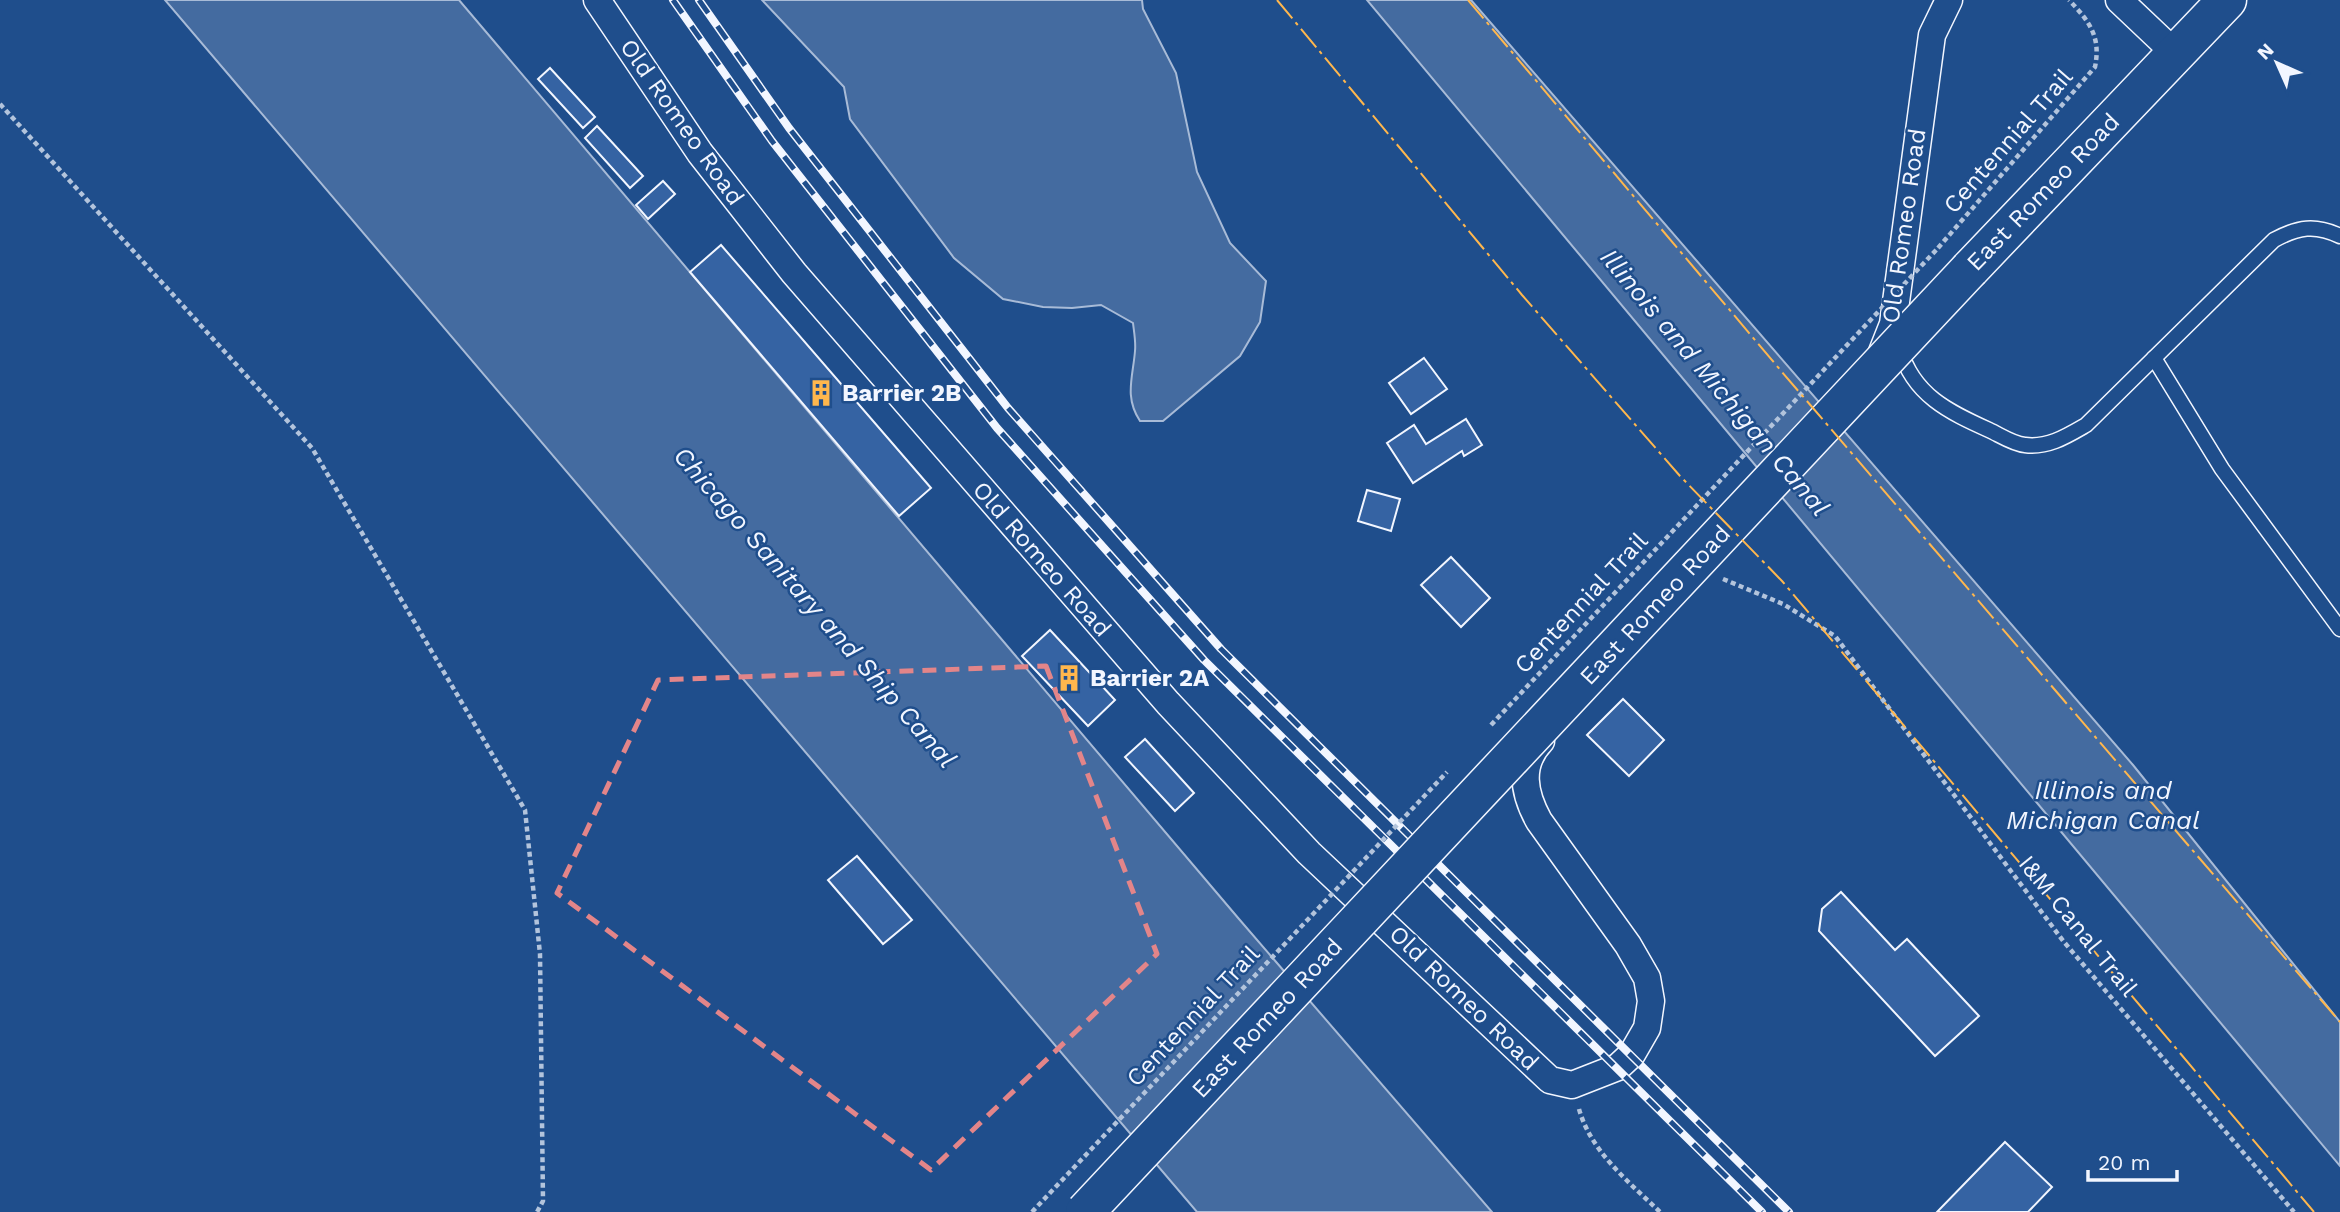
<svg xmlns="http://www.w3.org/2000/svg" width="2340" height="1212" font-family="'Work Sans',sans-serif">
	<style>
		.water { fill: #446ba0; stroke: #a8bbd7; stroke-width: 2 }
		.building { fill: #3563a3; stroke: #f2f6ff; stroke-width: 2 }
		.lines { fill: none; stroke-linecap: round; stroke-linejoin: round }
		.lane-casing { stroke: #f2f6ff; stroke-width: 17 }
		.street-casing { stroke: #f2f6ff; stroke-width: 29 }
		.secondary-casing { stroke: #f2f6ff; stroke-width: 41 }
		.path { stroke: #b3c4dc; stroke-width: 4.5; stroke-dasharray: 5 3.5; stroke-linecap: butt }
		.lane { stroke: #1f4e8c; stroke-width: 14 }
		.street { stroke: #1f4e8c; stroke-width: 26 }
		.secondary { stroke: #1f4e8c; stroke-width: 38 }
		.rail-casing { stroke: #f2f6ff; stroke-width: 8 }
		.rail { stroke: #1f4e8c; stroke-width: 5; stroke-dasharray: 16; stroke-linecap: butt }
		.secondary-bridge-casing { stroke: #f2f6ff; stroke-width: 41; stroke-linecap: butt }
		.path-bridge { stroke: #b3c4dc; stroke-width: 4.5; stroke-dasharray: 5 3.5; stroke-linecap: butt }
		.secondary-bridge { stroke: #1f4e8c; stroke-width: 38 }
		.power { stroke: #ffb74d; stroke-width: 2; stroke-dasharray: 24 5 3.5 5; stroke-linecap: butt }
		.marked { fill: none; stroke: #e38589; stroke-width: 5; stroke-dasharray: 14 9; stroke-linejoin: round }
		.labels { text-anchor: middle; stroke-width: 5; stroke-linejoin: round; paint-order: stroke }
		.street-label { font-size: 24px; fill: #f2f6ff; stroke: #1f4e8c }
		.poi-label { font-size: 24px; font-weight: bold; fill: #f2f6ff; stroke: #1f4e8c; text-anchor: start }
		.water-label { font-size: 26px; font-style: italic; fill: #f2f6ff; stroke: #1f4e8c }
	</style>
	<rect width="100%" height="100%" fill="#1f4e8c"/>
	<g class="water">
		<polygon points="165,0 459,0 1239,919 1492,1212 1197,1212"/>
		<path d="M762,0H1142L1143,9L1176,73L1197,172L1230,243L1266,281L1260,322L1240,356L1163,421H1140C1124,397 1133,377 1135,351C1136,342 1134,332 1133,323L1101,305L1072,308L1043,307L1003,299L954,258L850,119L844,87Z"/>
		<polygon points="1367,0 1471,0 2133,765 2340,1022 2340,1166"/>
	</g>
	<g class="building">
		<polygon points="550,68 595,117 583,128 538,79"/>
		<polygon points="597,126 643,176 630,188 585,138"/>
		<polygon points="663,181 675,194 648,219 636,205"/>
		<polygon points="721,245 931,488 899,516 690,272"/>
		<polygon points="1424,358 1447,389 1411,414 1389,383"/>
		<polygon points="1466,419 1482,445 1464,456 1462,451 1413,483 1387,443 1414,425 1426,444"/>
		<polygon points="1367,490 1400,499 1391,531 1358,521"/>
		<polygon points="1451,557 1490,598 1461,627 1421,585"/>
		<polygon points="1050,630 1115,700 1088,726 1022,656"/>
		<polygon points="1623,699 1664,740 1629,776 1587,735"/>
		<polygon points="1145,739 1194,793 1175,811 1125,757"/>
		<polygon points="857,856 912,920 883,944 828,880"/>
		<polygon points="1841,892 1895,950 1907,939 1979,1016 1935,1056 1819,931 1822,909"/>
		<polygon points="2005,1142 2052,1187 2028,1212 1937,1212"/>
	</g>
	<g class="lines">
		<defs>
			<g id="lane">
				<path d="M1900,349C1913,395 1949,412 1989,430C2000,435 2013,444 2025,445C2048,448 2067,436 2086,425L2274,240C2298,227 2315,224 2340,236"/>
				<polyline points="2154,358 2222,469 2340,629"/>
			</g>
			<g id="street">
				<path d="M597,0L700,153L794,273L1168,703L1309,853L1550,1080L1572,1085L1618,1067L1632,1054L1647,1028L1651,1001L1647,978L1628,945L1539,821C1524,794 1518,765 1541,741"/>
				<polyline points="2119,0 2176,54"/>
				<polyline points="1880,357 1893,324 1932,35 1949,0"/>
			</g>
			<polyline id="secondary" points="1970,269 2227,0"/>
		</defs>
		<use href="#lane" class="lane-casing"/>
		<use href="#street" class="street-casing"/>
		<use href="#secondary" class="secondary-casing"/>
		<g class="path">
			<polyline points="0,104 312,448 525,810 540,954 543,1201 537,1212"/>
			<path d="M1938,248L2095,67C2101,37 2090,22 2069,0"/>
			<polyline points="1723,579 1783,604 1835,636 2064,942 2294,1212"/>
			<path d="M1579,1109C1591,1152 1629,1182 1660,1212"/>
		</g>
		<use href="#lane" class="lane"/>
		<use href="#street" class="street"/>
		<use href="#secondary" class="secondary"/>
		<defs>
			<g id="rail">
				<polyline points="673,0 772,141 997,428 1204,660 1762,1212"/>
				<polyline points="699,0 789,128 1008,408 1221,649 1789,1212"/>
			</g>
		</defs>
		<use href="#rail" class="rail-casing"/>
		<use href="#rail" class="rail"/>
		<defs>
			<polyline id="secondary-bridge" points="1085,1212 1970,269"/>
		</defs>
		<use href="#secondary-bridge" class="secondary-bridge-casing"/>
		<g class="path-bridge">
			<polyline points="1491,725 1938,248"/>
			<polyline points="1032,1212 1447,772"/>
		</g>
		<use href="#secondary-bridge" class="secondary-bridge"/>
		<g class="power">
			<polyline points="1277,0 1522,295 1680,476 1782,581 2314,1212"/>
			<polyline points="1468,0 1782,372 2340,1022"/>
		</g>
	</g>
	<path class="marked" d="M1046,666L1157,954L931,1170L557,893L658,680Z"/>
	<defs>
		<symbol id="building-bare" viewBox="-9 -9 18 18"><path d="M-4-6H4V6H1V3H-1V6H-4ZM-2.5-4.3h1.7v1.8h-1.7ZM.8-4.3h1.7v1.8H.8ZM-2.5-1h1.7V.8h-1.7ZM.8-1h1.7V.8H.8Z" fill="#ffb74d" stroke="#1f4e8c" stroke-width="2.5" paint-order="stroke"/></symbol>
	</defs>
	<g fill-rule="evenodd">
		<use href="#building-bare" x="802" y="374" width="38" height="38"/>
		<use href="#building-bare" x="1050" y="659" width="38" height="38"/>
	</g>
	<g class="labels">
		<g class="street-label">
			<text transform="translate(682 122) rotate(55)" y="8">Old Romeo Road</text>
			<text transform="translate(2008 141) rotate(-49)" y="8">Centennial Trail</text>
			<text transform="translate(2043 192) rotate(-46)" y="8">East Romeo Road</text>
			<text transform="translate(1904 226) rotate(-82)" y="8">Old Romeo Road</text>
			<text transform="translate(1042 559) rotate(49)" y="8">Old Romeo Road</text>
			<text transform="translate(1581 603) rotate(-47)" y="8">Centennial Trail</text>
			<text transform="translate(1655 605) rotate(-47)" y="8">East Romeo Road</text>
			<text transform="translate(2078 926) rotate(51)" y="8">I&amp;M Canal Trail</text>
			<text transform="translate(1464 998) rotate(44)" y="8">Old Romeo Road</text>
			<text transform="translate(1193 1016) rotate(-47)" y="8">Centennial Trail</text>
			<text transform="translate(1267 1018) rotate(-47)" y="8">East Romeo Road</text>
		</g>
		<g class="poi-label">
			<text x="842" y="401">Barrier 2B</text>
			<text x="1090" y="686">Barrier 2A</text>
		</g>
		<g class="water-label">
			<text transform="translate(1715 382) rotate(50)" y="9">Illinois and Michigan Canal</text>
			<text transform="translate(815 607) rotate(49)" y="9">Chicago Sanitary and Ship Canal</text>
			<text x="2103" y="799">Illinois and<tspan x="2103" dy="30">Michigan Canal</tspan></text>
		</g>
	</g>
	<g transform="translate(2277 63) rotate(315)" stroke="#1f4e8c" stroke-width="5" paint-order="stroke">
	<path d="M0-5L12 26L0 18L-12 26Z" fill="#f2f6ff"/>
	<text y="-10" font-size="19" font-weight="bold" text-anchor="middle" fill="#f2f6ff">N</text>
	</g>
	<path d="M2088 1170v10h89v-10" fill="none" stroke="#f2f6ff" stroke-width="3.5"/>
	<text x="2098" y="1170" font-size="21" fill="#f2f6ff" stroke="#1f4e8c" stroke-width="5" paint-order="stroke">20 m</text>
</svg>
